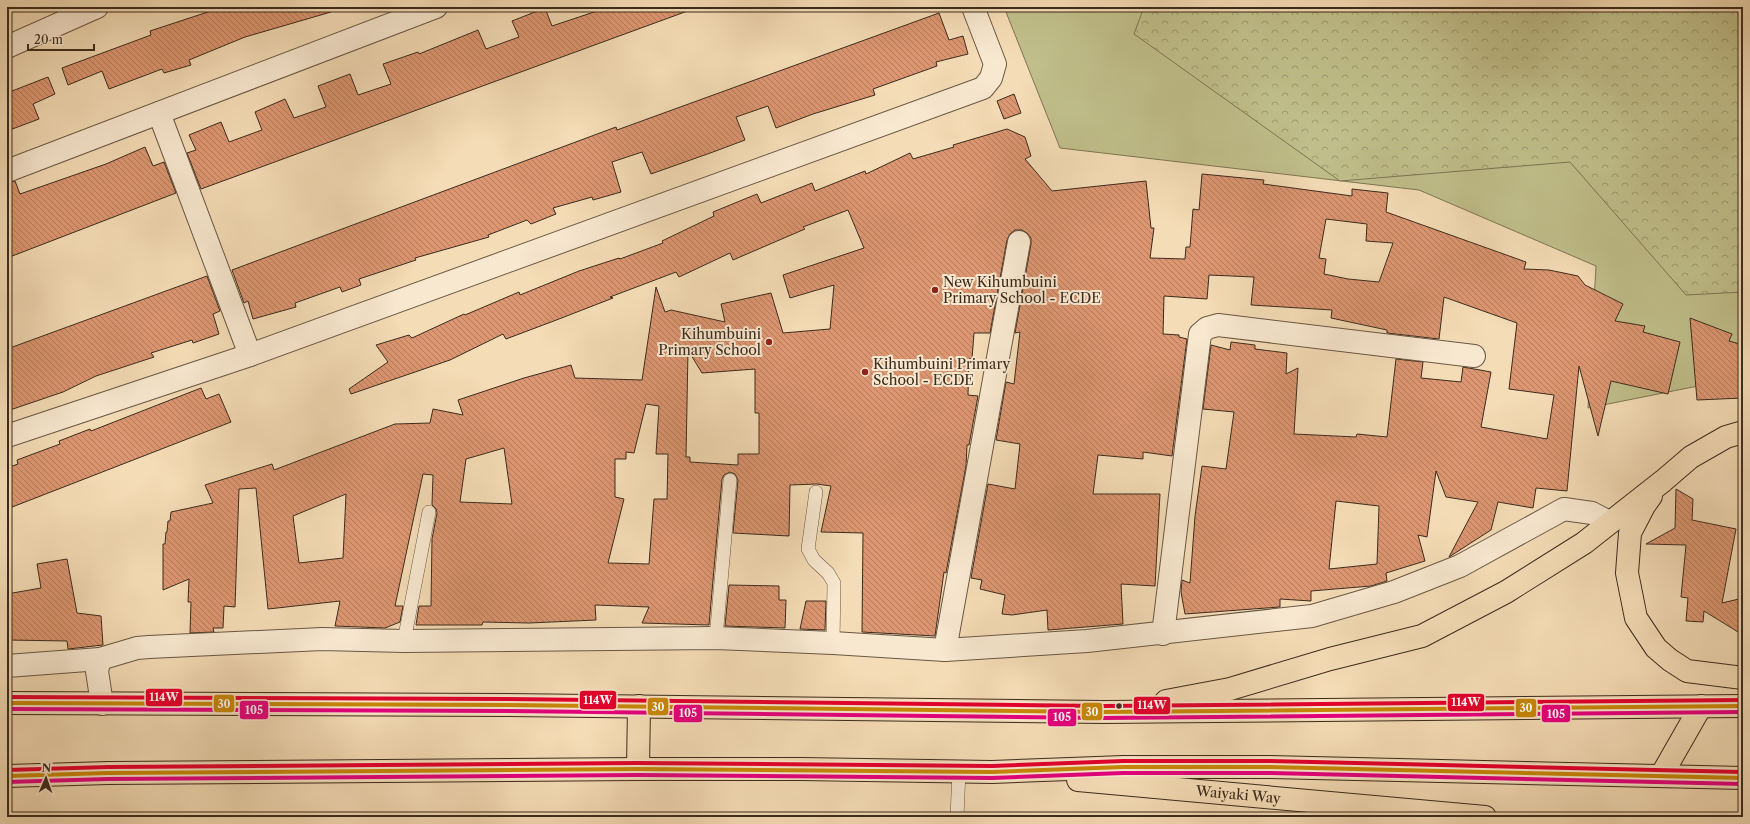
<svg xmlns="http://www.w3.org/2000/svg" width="1750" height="824" font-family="'Libre Caslon Text',serif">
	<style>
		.grass { fill: #c0bf8b; stroke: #7e7554 }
		.forest { fill: url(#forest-crowns); stroke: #7e7554 }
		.building { fill: url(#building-back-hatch); stroke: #3c2b1d; fill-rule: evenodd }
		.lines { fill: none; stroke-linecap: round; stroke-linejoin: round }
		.lane-casing { stroke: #6a5743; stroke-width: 14 }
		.street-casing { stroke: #6a5743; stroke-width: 24 }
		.highway-casing { stroke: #3c2b1d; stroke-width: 24 }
		.lane { stroke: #f8e8d0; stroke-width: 13 }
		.street { stroke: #f8e8d0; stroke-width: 22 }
		.highway { stroke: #f4dcb6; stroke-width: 22 }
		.bus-1-casing { stroke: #f8e8d0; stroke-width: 7 }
		.bus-2-casing { stroke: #f8e8d0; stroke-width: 7 }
		.bus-3-casing { stroke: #f8e8d0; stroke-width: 7 }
		.bus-1 { stroke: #c88707; stroke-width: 4 }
		.bus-2 { stroke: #e5007d; stroke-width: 4 }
		.bus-3 { stroke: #e4002b; stroke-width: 4 }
		.poi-dot { fill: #8f2418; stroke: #f8e8d0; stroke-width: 1.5 }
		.bus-dot { fill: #3c2b1d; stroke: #f8e8d0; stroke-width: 1.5 }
		.labels { text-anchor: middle; stroke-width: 4; stroke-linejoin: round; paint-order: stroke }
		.poi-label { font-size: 14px; fill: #3c2b1d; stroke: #f8e8d0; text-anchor: start }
		.street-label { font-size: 14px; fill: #3c2b1d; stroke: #f8e8d0 }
		.line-badge { stroke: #f8e8d0; stroke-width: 1.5 }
		.badge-label { font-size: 11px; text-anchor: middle; font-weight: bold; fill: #fff }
	</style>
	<defs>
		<pattern id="forest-crowns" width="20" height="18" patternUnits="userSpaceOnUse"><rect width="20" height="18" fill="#c0bf8b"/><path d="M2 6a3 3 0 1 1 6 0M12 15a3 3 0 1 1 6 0" fill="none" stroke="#9d9b71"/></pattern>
		<pattern id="building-back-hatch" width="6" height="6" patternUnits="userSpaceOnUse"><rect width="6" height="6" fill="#dc9671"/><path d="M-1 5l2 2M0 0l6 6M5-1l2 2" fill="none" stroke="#b47b5c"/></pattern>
	</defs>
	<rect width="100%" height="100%" fill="#f4dcb6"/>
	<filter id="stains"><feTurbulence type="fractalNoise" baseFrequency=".005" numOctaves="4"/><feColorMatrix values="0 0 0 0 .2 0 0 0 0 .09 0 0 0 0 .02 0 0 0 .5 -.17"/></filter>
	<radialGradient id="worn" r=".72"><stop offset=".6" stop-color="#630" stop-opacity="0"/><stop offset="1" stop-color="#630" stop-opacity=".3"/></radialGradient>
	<polygon class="grass" points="1004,7 1743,7 1743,377 1588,408 1596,266 1419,190 1060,148"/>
	<polygon class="forest" points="1144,7 1340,7 1348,8 1348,7 1743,7 1743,292 1686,295 1570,162 1340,181 1134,34"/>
	<g class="building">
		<polygon points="223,7 331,7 331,12 245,37 189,60 191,65 164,73 162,69 109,89 102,71 68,85 62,68 151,35 150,31"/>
		<polygon points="609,7 692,7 693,9 201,189 187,153 196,150 189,135 221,122 229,142 262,130 255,112 285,99 294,118 326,107 318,86 350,74 358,95 391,84 383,64 418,52 419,54 478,30 486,49 519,37 512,21 545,8 552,26"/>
		<polygon points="939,13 949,40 963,36 968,54 936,62 937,66 873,89 875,95 813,114 776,128 768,106 736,117 745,140 713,152 651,174 642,152 612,162 621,192 593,200 592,197 553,208 556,214 531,224 527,220 488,235 489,237 415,258 416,260 359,279 361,285 342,292 340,287 295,303 296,307 253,319 248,301 244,303 232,270 616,127 617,130"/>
		<polygon points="48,77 55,94 33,104 39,119 7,131 7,93"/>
		<polygon points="1014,94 1021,113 1004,119 997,101"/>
		<path d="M1007,129L1025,137L1031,156L1025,159L1052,191L1146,181L1151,228H1154L1150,258L1185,259L1186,247H1190L1193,209L1199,210L1202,174L1264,180L1263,184L1352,196V189L1388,193L1386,212L1526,262L1524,269L1549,270L1578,276L1585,285L1623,304L1615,321L1645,326L1643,332L1680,342L1668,394L1611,381L1598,436L1579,366L1567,491L1536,488L1533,508L1498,502L1491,530L1449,557L1478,502L1446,497L1436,471L1427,537L1418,535L1425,561L1386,573L1387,581L1371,586L1311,591V601L1280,599V607L1185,614L1181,592L1182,580L1190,583L1195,516L1202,466L1226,469L1234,412L1203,409L1211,345L1230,350L1231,342L1255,345V349L1287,353L1286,374L1298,368L1294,434L1356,437L1357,434L1387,437L1396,359L1423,362L1421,378L1461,382L1463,367L1491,372L1481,427L1547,439L1554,395L1509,389L1517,323L1444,297L1439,339L1387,333V330L1331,318L1332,310L1251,305L1254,277L1209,275L1207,299L1164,296L1163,334L1179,335V337L1187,339L1172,456L1143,452V459L1098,455L1093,494H1160L1155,586L1121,584L1123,624L1048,630L1047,610L1012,615L1002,614L1005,595L980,589L982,580L971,578L988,484L1015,489L1020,444L996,440L1006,382L1014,384L1020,332L1015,333L1031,244V238L1027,233L1022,230H1015L1010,234L1007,240L990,333H974L972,359H969L968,395L978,396L969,445H967L966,466L946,573L944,572L935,636L862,632L863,533L821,532L831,486L817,484L790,485L789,536L733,533L738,480L735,474L730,472L724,475L722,479L709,625L642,623L649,607L595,605L596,620L529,623L483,622L482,625H416L419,606H431L432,539L437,513L436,509L432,505L433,475L423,474L395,606H403L400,622L385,628L335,626L340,601L268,609L256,488L239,489L235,607L224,606L223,628H213L214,632L190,633L191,602H188L189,579L163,590V544H165L166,532H167L168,521H170L171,512L213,503L205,485L272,464L274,470L395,424L430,423L433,409L463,415L458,400L524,378L571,365L575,378L642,380L656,287L665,312L671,310L725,322L721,304L771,293L783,333L830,329L834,285L790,298L783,275L864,248L848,210L803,227L805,229L733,260L730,253L679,277L676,272L610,297L613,298L559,319L506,339L503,334L450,360L351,394L349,389L388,362L376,345L409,335L412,338L464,314L465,315L519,292L520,295L579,271L619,258L620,259L663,243L662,241L714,216L713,212L757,194L761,203L812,183L815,191L865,171L866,174L910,153L913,159L954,147L953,145ZM1326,219L1367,224L1366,241L1393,243L1379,282L1348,279L1324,274L1326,259L1319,258ZM688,350L702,373L755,369V413H759V454H738V465L690,462V457H686ZM646,404L659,406L656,454H668L667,499H654L649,564L608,563L624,499L615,497V459H626V452L634,453ZM504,448L512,504L460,502L466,459ZM346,494L343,558L299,563L293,516ZM1336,501L1379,506L1377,564L1329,569Z"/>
		<polygon points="145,147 153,166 164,162 176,193 7,258 7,183 15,181 20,194 106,164"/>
		<polygon points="207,276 220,311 213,314 219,334 193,343 192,340 151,353 154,357 96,376 63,392 7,411 7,349"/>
		<polygon points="1690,318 1732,334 1729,341 1743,345 1743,398 1697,400"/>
		<polygon points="201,388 206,399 219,394 231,422 7,509 7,468 18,464 17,460 60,444 59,441 90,429 91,431"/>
		<polygon points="1676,489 1693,499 1692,520 1736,529 1722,603 1743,598 1743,635 1704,611 1703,622 1686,621 1688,598 1681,597 1686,545 1646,544 1675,528"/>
		<polygon points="67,559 77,613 101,616 103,645 68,649 67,641 7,640 7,594 41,588 37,564"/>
		<polygon points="729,585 779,586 779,600 786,600 785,628 725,626"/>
		<polygon points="806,601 826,601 825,630 800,629"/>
	</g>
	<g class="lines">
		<defs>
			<g id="lane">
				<polyline points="816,492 808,549 814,560 828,573 834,583 833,643"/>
				<polyline points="716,638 730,480"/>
				<polyline points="404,641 429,512"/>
				<polyline points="957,817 959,771"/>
			</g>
			<g id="street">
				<polyline points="7,47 97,7"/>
				<polyline points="159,113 250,355"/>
				<polyline points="7,171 436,7"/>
				<polyline points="7,436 250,355 983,88 991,78 995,64 973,7"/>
				<polyline points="1163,634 1200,334 1207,328 1218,325 1474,356"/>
				<polyline points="945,650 1019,242"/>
				<polyline points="7,666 100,659"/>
				<polyline points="102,704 97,671 100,659 137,648 149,647 322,639 404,641 716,638 833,643 945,650 1087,641 1312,616 1394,592 1460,566 1564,509 1592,513 1609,522"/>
			</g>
			<g id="highway">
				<polyline points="1651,496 1644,506 1630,533 1627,573 1636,618 1656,648 1670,660 1687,671 1743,678"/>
				<polyline points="1166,701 1230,689 1330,659 1422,636 1506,592 1584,543 1663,481 1691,457 1726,437 1743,432"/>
				<polyline points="7,703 507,705 1104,712 1743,706"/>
				<polyline points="638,769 639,706"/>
				<polyline points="7,776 108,773 638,769 801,769 992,772 1123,767 1270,767 1743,778"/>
				<polyline points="1661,776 1701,706"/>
				<path id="s1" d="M1078,780L1485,817"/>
			</g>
		</defs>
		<use href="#lane" class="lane-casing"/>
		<use href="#street" class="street-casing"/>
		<use href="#highway" class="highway-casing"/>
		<use href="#lane" class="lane"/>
		<use href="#street" class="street"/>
		<use href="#highway" class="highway"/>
		<defs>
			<g id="bus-1">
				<polyline points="7,703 507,705 1104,712 1743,706"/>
				<polyline points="7,776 108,773 638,769 992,772 1123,767 1270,767 1743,778"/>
			</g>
			<g id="bus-2">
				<polyline points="7,709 507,711 1104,718 1743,712"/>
				<polyline points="7,782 108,779 638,775 992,778 1123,773 1270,773 1743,784"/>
			</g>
			<g id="bus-3">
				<polyline points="7,697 507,699 1104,706 1743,700"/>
				<polyline points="7,770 108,767 638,763 992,766 1123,761 1270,761 1743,772"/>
			</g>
		</defs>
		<use href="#bus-1" class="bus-1-casing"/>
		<use href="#bus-2" class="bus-2-casing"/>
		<use href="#bus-3" class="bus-3-casing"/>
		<use href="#bus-1" class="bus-1"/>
		<use href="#bus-2" class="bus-2"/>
		<use href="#bus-3" class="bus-3"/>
	</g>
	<g class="poi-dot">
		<circle cx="935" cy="290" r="4"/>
		<circle cx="769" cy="342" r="4"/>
		<circle cx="865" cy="372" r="4"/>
	</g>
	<circle class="bus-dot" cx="1119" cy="706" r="3.5"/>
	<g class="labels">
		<g class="poi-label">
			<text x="943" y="287">New Kihumbuini<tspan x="943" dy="16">Primary School - ECDE</tspan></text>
			<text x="761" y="339" text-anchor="end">Kihumbuini<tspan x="761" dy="16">Primary School</tspan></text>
			<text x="873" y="369">Kihumbuini Primary<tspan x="873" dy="16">School - ECDE</tspan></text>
		</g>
		<g class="street-label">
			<text dy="5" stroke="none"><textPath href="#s1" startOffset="161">Waiyaki Way</textPath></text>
		</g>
	</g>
	<g class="line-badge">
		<rect x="145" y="688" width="38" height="19" rx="4" fill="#e4002b"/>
		<rect x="579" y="690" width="38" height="20" rx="4" fill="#e4002b"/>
		<rect x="1447" y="693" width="38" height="19" rx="4" fill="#e4002b"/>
		<rect x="213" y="694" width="22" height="19" rx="4" fill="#c88707"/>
		<rect x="1133" y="696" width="38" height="19" rx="4" fill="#e4002b"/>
		<rect x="647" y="697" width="22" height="19" rx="4" fill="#c88707"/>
		<rect x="1515" y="698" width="22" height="20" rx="4" fill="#c88707"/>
		<rect x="239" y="700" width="30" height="20" rx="4" fill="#e5007d"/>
		<rect x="1081" y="702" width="22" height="19" rx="4" fill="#c88707"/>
		<rect x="673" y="704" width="30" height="19" rx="4" fill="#e5007d"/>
		<rect x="1541" y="704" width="30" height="19" rx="4" fill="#e5007d"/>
		<rect x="1047" y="708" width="30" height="19" rx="4" fill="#e5007d"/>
	</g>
	<g class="badge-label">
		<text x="164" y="701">114W</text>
		<text x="598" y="704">114W</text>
		<text x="1466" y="706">114W</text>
		<text x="224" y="708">30</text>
		<text x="1152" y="709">114W</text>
		<text x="658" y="711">30</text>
		<text x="1526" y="712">30</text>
		<text x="254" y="714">105</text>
		<text x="1092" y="716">30</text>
		<text x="688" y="717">105</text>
		<text x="1556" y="718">105</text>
		<text x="1062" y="721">105</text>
	</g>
	<rect width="1750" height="824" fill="none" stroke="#f4dcb6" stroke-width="24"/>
	<rect x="8" y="8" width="1734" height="808" fill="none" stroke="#3c2b1d" stroke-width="2"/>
	<rect x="12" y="12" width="1726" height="800" fill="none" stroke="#3c2b1d"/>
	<g transform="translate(46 778) rotate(2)" stroke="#f8e8d0" stroke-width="3" paint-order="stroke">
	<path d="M0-3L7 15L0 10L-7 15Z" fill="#3c2b1d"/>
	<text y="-6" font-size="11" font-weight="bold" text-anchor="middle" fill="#3c2b1d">N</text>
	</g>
	<path d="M28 44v6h66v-6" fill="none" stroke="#3c2b1d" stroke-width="2"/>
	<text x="34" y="44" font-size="12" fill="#3c2b1d" stroke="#f8e8d0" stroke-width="3" paint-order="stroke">20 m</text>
	<rect width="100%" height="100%" filter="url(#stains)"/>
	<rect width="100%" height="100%" fill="url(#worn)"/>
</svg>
